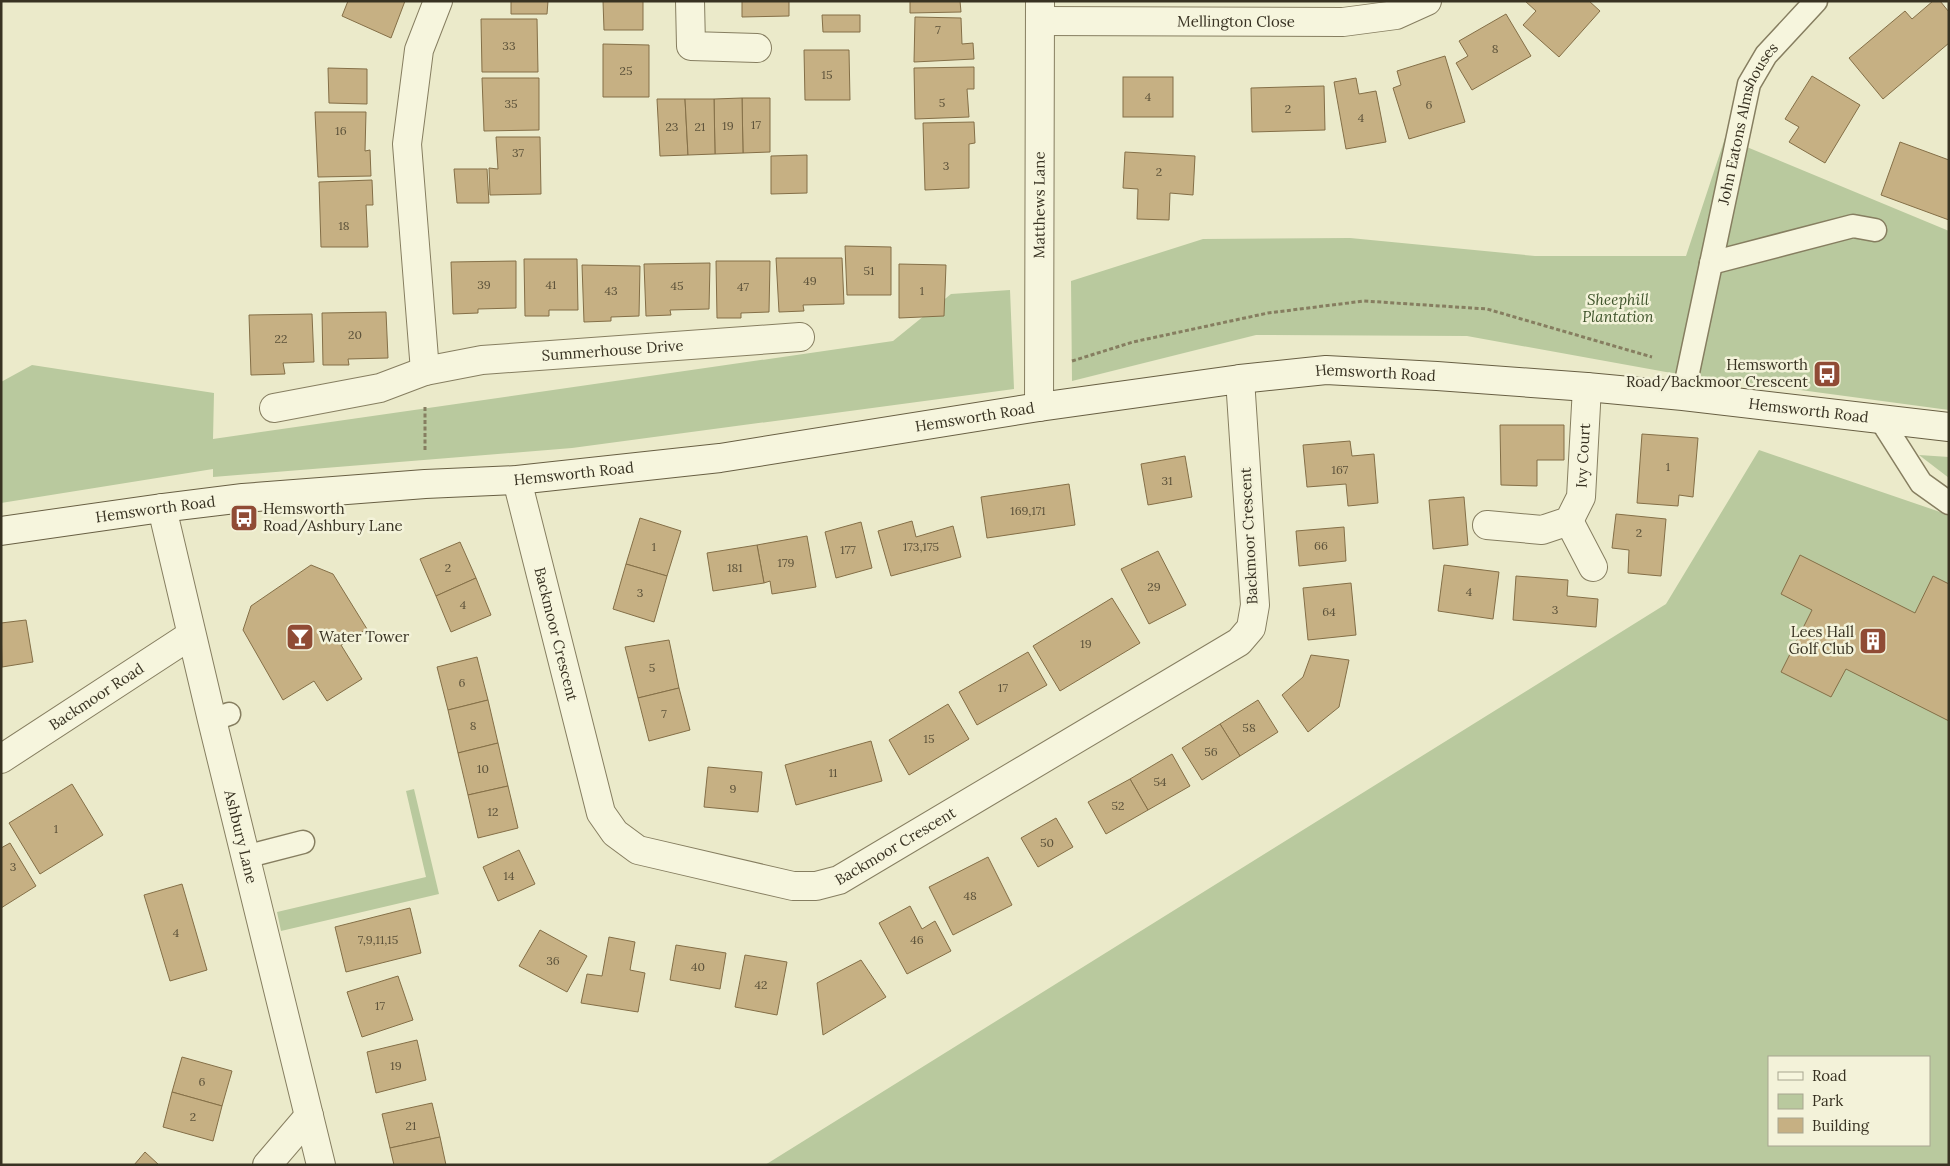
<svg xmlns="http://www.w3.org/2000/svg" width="1950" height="1166" font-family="Lora,serif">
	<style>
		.green { fill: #b9c99e; fill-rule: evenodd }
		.building { fill: #c6b083; stroke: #846f47 }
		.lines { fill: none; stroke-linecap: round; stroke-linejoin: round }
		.lane-casing { stroke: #867e60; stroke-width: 25 }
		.street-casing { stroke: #867e60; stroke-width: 30 }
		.secondary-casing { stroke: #685f43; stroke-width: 30 }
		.path { stroke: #867e60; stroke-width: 3; stroke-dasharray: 4 2.5; stroke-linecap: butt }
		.lane { stroke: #f6f5dd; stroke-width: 22 }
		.street { stroke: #f6f5dd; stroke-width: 28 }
		.secondary { stroke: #f6f5dd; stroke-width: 28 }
		.labels { text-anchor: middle; stroke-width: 5; stroke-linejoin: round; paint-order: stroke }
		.number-label { font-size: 12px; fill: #5c523a }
		.street-label { font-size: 15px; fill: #383222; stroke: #f3f2d9 }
		.park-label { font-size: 15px; font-style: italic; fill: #3e532a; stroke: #f3f2d9 }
		.poi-label { font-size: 15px; fill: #383222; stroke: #f3f2d9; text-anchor: end }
	</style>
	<rect width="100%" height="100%" fill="#ebeaca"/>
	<g class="green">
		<polygon points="1725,138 1949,231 1949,410 1666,372 1467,336 1256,335 1072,381 1071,281 1203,239 1350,238 1535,256 1686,256"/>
		<polygon points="1010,290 1014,389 572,448 213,477 213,469 1,503 1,382 32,365 214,393 213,439 893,341 951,294"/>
		<path d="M1759,450L1949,515V1165H765L1666,604ZM1769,1057H1929V1145H1769Z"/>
		<polygon points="1919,455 1949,457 1949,478"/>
		<polygon points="414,789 439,894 281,931 277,912 426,877 406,791"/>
	</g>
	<g class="building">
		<polygon points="348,1 405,1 391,38 342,16"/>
		<polygon points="511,1 548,1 547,14 511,14"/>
		<polygon points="603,1 643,1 643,30 604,30"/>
		<polygon points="742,1 789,1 789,16 742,17"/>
		<polygon points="910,1 960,1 961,12 910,13"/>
		<polygon points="1525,1 1589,1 1600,11 1559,57 1523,25 1536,11"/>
		<polygon points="1933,1 1940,1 1949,12 1949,43 1883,99 1849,58 1905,11 1912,19"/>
		<polygon points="1506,14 1531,56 1472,90 1456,63 1468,56 1459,41"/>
		<polygon points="822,15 860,15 860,32 823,32"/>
		<polygon points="915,17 961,18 962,44 973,43 974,59 914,62"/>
		<polygon points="481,19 537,19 538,72 482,72"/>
		<polygon points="603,44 649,45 649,97 603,97"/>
		<polygon points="804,50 849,50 850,100 805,100"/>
		<polygon points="1445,56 1465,122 1409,139 1393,88 1401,85 1397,71"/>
		<polygon points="974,67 974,89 967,89 969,117 915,119 914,68"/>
		<polygon points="328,68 367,69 367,104 329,103"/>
		<polygon points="1812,76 1860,105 1825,163 1789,142 1799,127 1785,119"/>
		<rect x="1123" y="77" width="50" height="40"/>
		<polygon points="482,78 539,78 539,130 484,131"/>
		<polygon points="1356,78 1359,94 1376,91 1386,142 1346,149 1334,82"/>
		<polygon points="1324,86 1325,130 1252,132 1251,88"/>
		<polygon points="742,98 770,98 770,152 743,153"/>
		<polygon points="742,98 743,153 715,154 714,99"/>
		<polygon points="657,99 685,99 688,155 660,156"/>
		<polygon points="685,99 714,99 715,154 688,155"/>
		<polygon points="315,112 366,112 365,151 370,150 371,176 318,177"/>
		<polygon points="974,122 975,143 969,144 969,188 925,190 923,123"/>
		<polygon points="496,137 540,137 541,194 490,195 489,168 498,169"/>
		<polygon points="1900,142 1949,160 1949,220 1881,195"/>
		<polygon points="1125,152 1195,156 1193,195 1170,193 1169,220 1137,219 1138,189 1123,188"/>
		<polygon points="807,155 807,193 771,194 771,156"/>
		<polygon points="454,169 487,169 489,203 457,203"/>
		<polygon points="372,180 373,205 366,205 368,247 321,247 319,182"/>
		<polygon points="845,246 891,247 891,295 847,295"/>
		<polygon points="776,258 842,258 844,304 803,305 804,311 779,312"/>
		<polygon points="524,259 577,259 578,310 549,310 549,316 525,316"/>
		<polygon points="516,261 516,308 478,309 478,313 453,314 451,262"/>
		<polygon points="716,261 770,261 769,312 741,313 741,318 717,318"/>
		<polygon points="710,263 709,309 670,310 671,315 646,316 644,264"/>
		<polygon points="899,264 946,265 944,316 899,318"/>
		<polygon points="582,265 640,266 639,316 611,317 611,321 584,322"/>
		<polygon points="386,312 388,358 348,359 349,365 323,365 322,313"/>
		<polygon points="312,314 314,362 283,363 285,374 251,375 249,315"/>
		<polygon points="1500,425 1564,425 1564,460 1537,460 1537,486 1501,485"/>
		<polygon points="1642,434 1698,438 1693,497 1679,495 1678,506 1637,503"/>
		<polygon points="1350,441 1352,456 1374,454 1378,503 1348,506 1346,484 1307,487 1303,445"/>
		<polygon points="1185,456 1192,497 1148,505 1141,464"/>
		<polygon points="1069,484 1075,525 987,538 981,497"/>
		<polygon points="1464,497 1468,545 1433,549 1429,500"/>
		<polygon points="1616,514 1666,519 1661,576 1628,573 1629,550 1612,548"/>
		<polygon points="640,518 681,531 667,576 626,564"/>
		<polygon points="912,521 916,537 953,526 961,557 891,576 878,531"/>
		<polygon points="861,522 872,568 836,578 825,532"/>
		<polygon points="1344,527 1346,561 1299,566 1296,531"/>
		<polygon points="807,536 816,587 772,594 770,581 764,583 757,545"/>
		<polygon points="460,542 476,578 436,596 420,559"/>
		<polygon points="757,545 764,583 713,591 707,553"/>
		<polygon points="1158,551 1186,605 1149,624 1121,569"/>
		<polygon points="1800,555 1915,613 1933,576 1949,584 1949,721 1846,669 1831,697 1781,672 1812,610 1781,594"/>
		<polygon points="626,564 667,576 654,622 613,609"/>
		<polygon points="311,565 333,574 367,629 341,645 362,679 327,701 314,681 283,700 243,630 251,606"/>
		<polygon points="1444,565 1499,572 1493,619 1438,611"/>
		<polygon points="1516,576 1568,580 1567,596 1598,599 1596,627 1513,620"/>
		<polygon points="476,578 491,615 451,632 436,596"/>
		<polygon points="1351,583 1356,635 1308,640 1303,588"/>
		<polygon points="1112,598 1140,643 1060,691 1033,646"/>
		<polygon points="26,620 33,662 2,667 1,623"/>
		<polygon points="669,640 679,688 638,698 625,647"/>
		<polygon points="1028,652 1047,685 977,725 959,692"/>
		<polygon points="1311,655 1349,660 1339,707 1308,732 1282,695 1303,677"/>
		<polygon points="477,657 488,700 448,710 437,667"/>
		<polygon points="679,688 690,730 649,741 638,698"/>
		<polygon points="488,700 498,743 458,753 448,710"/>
		<polygon points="1258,700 1278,732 1240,756 1220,724"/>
		<polygon points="948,704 969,739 909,775 889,740"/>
		<polygon points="1220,724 1240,756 1202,780 1182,748"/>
		<polygon points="871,741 882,781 796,805 785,765"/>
		<polygon points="498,743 508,786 468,795 458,753"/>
		<polygon points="1172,754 1190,786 1148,810 1130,779"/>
		<polygon points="708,767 762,772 758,812 704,807"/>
		<polygon points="1130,779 1148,810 1106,834 1088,802"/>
		<polygon points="72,784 103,835 40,874 9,823"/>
		<polygon points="508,786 518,828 478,838 468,795"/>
		<polygon points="1056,818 1073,847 1038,867 1021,838"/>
		<polygon points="10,843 36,886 1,908 1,848"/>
		<polygon points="519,850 535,884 498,901 483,867"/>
		<polygon points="988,857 1012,905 953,935 929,887"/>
		<polygon points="182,884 207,970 170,981 144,895"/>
		<polygon points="910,906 922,929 935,921 951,951 907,974 879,923"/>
		<polygon points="410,908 421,953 346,972 335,927"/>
		<polygon points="540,930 587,956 567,992 519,966"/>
		<polygon points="609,937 635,942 630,970 645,973 638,1012 581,1003 587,974 602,976"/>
		<polygon points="676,945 726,953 720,989 670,980"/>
		<polygon points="745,955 787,962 777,1015 735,1007"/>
		<polygon points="861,960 886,997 823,1035 817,983"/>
		<polygon points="398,976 413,1020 362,1037 347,992"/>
		<polygon points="417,1040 426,1080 376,1093 367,1052"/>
		<polygon points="182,1057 232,1071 222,1106 172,1092"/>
		<polygon points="172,1092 222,1106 213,1141 163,1127"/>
		<polygon points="432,1103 440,1137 390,1148 382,1114"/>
		<polygon points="440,1137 446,1165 394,1165 390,1148"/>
		<polygon points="145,1152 159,1165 134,1165"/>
	</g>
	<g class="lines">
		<defs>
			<g id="lane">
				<polyline points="1711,263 1853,226 1875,230"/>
				<path id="s1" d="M1683,396L1749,84L1766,55L1816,1"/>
				<polyline points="1881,420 1921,483 1949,503"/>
				<polyline points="212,720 229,714"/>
				<polyline points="245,857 303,842"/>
			</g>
			<g id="street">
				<polyline points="690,1 691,46 757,48"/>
				<path id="s2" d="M1041,21L1343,22L1396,15L1427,1"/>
				<polyline points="425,371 407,144 419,50 438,1"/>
				<path id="s3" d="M1039,407L1040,1"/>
				<path id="s4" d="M274,408L380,388L425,371L482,360L800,337"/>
				<path id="s5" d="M517,480L601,813L615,833L638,850L793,886H816L839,880L1239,642L1251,628L1255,605L1240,379"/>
				<path id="s6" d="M162,508L212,720L321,1165"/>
				<polyline points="1569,521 1593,567"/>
				<path id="s7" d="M1487,525L1542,530L1569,521L1581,497L1587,387"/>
				<path id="s8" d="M1,759L191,635"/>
				<polyline points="267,1165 309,1116"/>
			</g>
			<g id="secondary">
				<path id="s9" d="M1,531L162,508L243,498L425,484L517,480L720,458L1039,407L1240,379L1326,370L1437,376L1587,387L1683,396L1949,427"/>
			</g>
		</defs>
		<use href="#lane" class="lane-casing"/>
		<use href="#street" class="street-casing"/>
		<use href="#secondary" class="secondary-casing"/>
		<g class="path">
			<polyline points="1072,361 1133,342 1268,313 1364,301 1487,309 1652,357"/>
			<polyline points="425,450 425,407"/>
		</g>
		<use href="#lane" class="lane"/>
		<use href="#street" class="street"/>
		<use href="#secondary" class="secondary"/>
	</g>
	<defs>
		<symbol id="bus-square" viewBox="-11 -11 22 22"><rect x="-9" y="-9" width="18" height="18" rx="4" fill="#904b35" stroke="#f3f2d9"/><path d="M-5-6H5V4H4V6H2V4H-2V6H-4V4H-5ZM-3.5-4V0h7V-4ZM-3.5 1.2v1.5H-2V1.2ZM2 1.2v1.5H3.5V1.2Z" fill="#fff"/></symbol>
		<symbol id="bar-square" viewBox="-11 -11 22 22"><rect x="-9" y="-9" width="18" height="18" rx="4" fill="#904b35" stroke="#f3f2d9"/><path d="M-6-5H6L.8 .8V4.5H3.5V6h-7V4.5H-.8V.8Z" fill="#fff"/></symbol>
		<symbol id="building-square" viewBox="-11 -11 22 22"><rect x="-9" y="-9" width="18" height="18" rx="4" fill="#904b35" stroke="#f3f2d9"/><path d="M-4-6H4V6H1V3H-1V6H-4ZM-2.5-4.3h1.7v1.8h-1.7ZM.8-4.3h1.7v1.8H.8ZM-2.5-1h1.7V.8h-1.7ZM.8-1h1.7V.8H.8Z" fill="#fff"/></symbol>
	</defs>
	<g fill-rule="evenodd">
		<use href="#bus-square" x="1811" y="358" width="32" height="32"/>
		<use href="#bus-square" x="228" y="502" width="32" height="32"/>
		<use href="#bar-square" x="284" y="621" width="32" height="32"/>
		<use href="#building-square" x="1857" y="625" width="32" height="32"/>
	</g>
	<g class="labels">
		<g class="number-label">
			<text x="938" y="34">7</text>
			<text x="509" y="50">33</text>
			<text x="1495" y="53">8</text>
			<text x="626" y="75">25</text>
			<text x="827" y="79">15</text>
			<text x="1148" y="101">4</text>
			<text x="942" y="107">5</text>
			<text x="511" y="108">35</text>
			<text x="1429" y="109">6</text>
			<text x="1288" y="113">2</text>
			<text x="1361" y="122">4</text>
			<text x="756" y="129">17</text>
			<text x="728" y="130">19</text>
			<text x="672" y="131">23</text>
			<text x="700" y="131">21</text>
			<text x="341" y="135">16</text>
			<text x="518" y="157">37</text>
			<text x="946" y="170">3</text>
			<text x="1159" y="176">2</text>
			<text x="344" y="230">18</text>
			<text x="869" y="275">51</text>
			<text x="810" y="285">49</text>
			<text x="484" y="289">39</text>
			<text x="551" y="289">41</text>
			<text x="677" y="290">45</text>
			<text x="743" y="291">47</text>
			<text x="611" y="295">43</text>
			<text x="922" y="295">1</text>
			<text x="355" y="339">20</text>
			<text x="281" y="343">22</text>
			<text x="1668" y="471">1</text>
			<text x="1340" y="474">167</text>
			<text x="1167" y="485">31</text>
			<text x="1028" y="515">169,171</text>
			<text x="1639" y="537">2</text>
			<text x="1321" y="550">66</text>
			<text x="654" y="551">1</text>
			<text x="921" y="551">173,175</text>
			<text x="848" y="554">177</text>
			<text x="786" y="567">179</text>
			<text x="448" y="572">2</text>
			<text x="735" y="572">181</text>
			<text x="1154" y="591">29</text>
			<text x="1469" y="596">4</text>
			<text x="640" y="597">3</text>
			<text x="463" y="609">4</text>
			<text x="1555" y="614">3</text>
			<text x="1329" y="616">64</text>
			<text x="1086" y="648">19</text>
			<text x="652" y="672">5</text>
			<text x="462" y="687">6</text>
			<text x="1003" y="692">17</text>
			<text x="664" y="718">7</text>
			<text x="473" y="730">8</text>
			<text x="1249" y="732">58</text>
			<text x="929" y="743">15</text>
			<text x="1211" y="756">56</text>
			<text x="483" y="773">10</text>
			<text x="833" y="777">11</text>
			<text x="1160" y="786">54</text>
			<text x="733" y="793">9</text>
			<text x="1118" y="810">52</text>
			<text x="493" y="816">12</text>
			<text x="56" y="833">1</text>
			<text x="1047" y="847">50</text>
			<text x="13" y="871">3</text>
			<text x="509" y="880">14</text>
			<text x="970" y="900">48</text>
			<text x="176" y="937">4</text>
			<text x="378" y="944">7,9,11,15</text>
			<text x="917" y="944">46</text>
			<text x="553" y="965">36</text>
			<text x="698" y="971">40</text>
			<text x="761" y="989">42</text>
			<text x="380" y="1010">17</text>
			<text x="396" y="1070">19</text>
			<text x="202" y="1086">6</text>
			<text x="193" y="1121">2</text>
			<text x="411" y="1130">21</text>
		</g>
		<g class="street-label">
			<text dy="5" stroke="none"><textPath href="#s2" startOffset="195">Mellington Close</textPath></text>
			<text dy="5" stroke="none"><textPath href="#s1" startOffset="281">John Eatons Almshouses</textPath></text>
			<text dy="5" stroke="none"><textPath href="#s3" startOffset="202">Matthews Lane</textPath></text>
			<text dy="5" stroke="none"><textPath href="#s4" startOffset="345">Summerhouse Drive</textPath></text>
			<text dy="5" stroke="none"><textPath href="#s9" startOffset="1385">Hemsworth Road</textPath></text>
			<text dy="5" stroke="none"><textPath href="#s9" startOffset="1820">Hemsworth Road</textPath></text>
			<text dy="5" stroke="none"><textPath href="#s9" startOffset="981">Hemsworth Road</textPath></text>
			<text dy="5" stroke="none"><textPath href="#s7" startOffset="152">Ivy Court</textPath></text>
			<text dy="5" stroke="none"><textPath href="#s9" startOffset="576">Hemsworth Road</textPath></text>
			<text dy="5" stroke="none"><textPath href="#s9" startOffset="156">Hemsworth Road</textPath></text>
			<text transform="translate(1249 536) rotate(-93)" y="5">Backmoor Crescent</text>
			<text dy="5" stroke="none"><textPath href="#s5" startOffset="159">Backmoor Crescent</textPath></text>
			<text dy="5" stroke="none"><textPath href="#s8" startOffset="114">Backmoor Road</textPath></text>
			<text dy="5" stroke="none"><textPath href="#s6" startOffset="338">Ashbury Lane</textPath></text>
			<text dy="5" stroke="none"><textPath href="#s5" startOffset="668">Backmoor Crescent</textPath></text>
		</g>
		<g class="park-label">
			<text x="1618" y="305">Sheephill<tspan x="1618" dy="17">Plantation</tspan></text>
		</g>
		<g class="poi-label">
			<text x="1808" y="370">Hemsworth<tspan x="1808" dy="17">Road/Backmoor Crescent</tspan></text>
			<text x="263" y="514" text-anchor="start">Hemsworth<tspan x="263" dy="17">Road/Ashbury Lane</tspan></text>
			<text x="1854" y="637">Lees Hall<tspan x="1854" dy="17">Golf Club</tspan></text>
			<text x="319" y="642" text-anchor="start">Water Tower</text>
		</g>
	</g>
	<rect width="1950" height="1166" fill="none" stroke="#383222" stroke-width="5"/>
	<rect x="1768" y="1056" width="162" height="90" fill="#f3f2d9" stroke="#a8a590"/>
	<rect x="1778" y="1072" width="25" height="8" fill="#f6f5dd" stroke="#a8a590"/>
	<text x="1812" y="1081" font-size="15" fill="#383222">Road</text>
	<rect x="1778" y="1094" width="25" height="15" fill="#b9c99e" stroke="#a8a590"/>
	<text x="1812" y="1106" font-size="15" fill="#383222">Park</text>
	<rect x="1778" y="1118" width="25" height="15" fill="#c6b083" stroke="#a8a590"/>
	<text x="1812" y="1131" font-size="15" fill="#383222">Building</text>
</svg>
